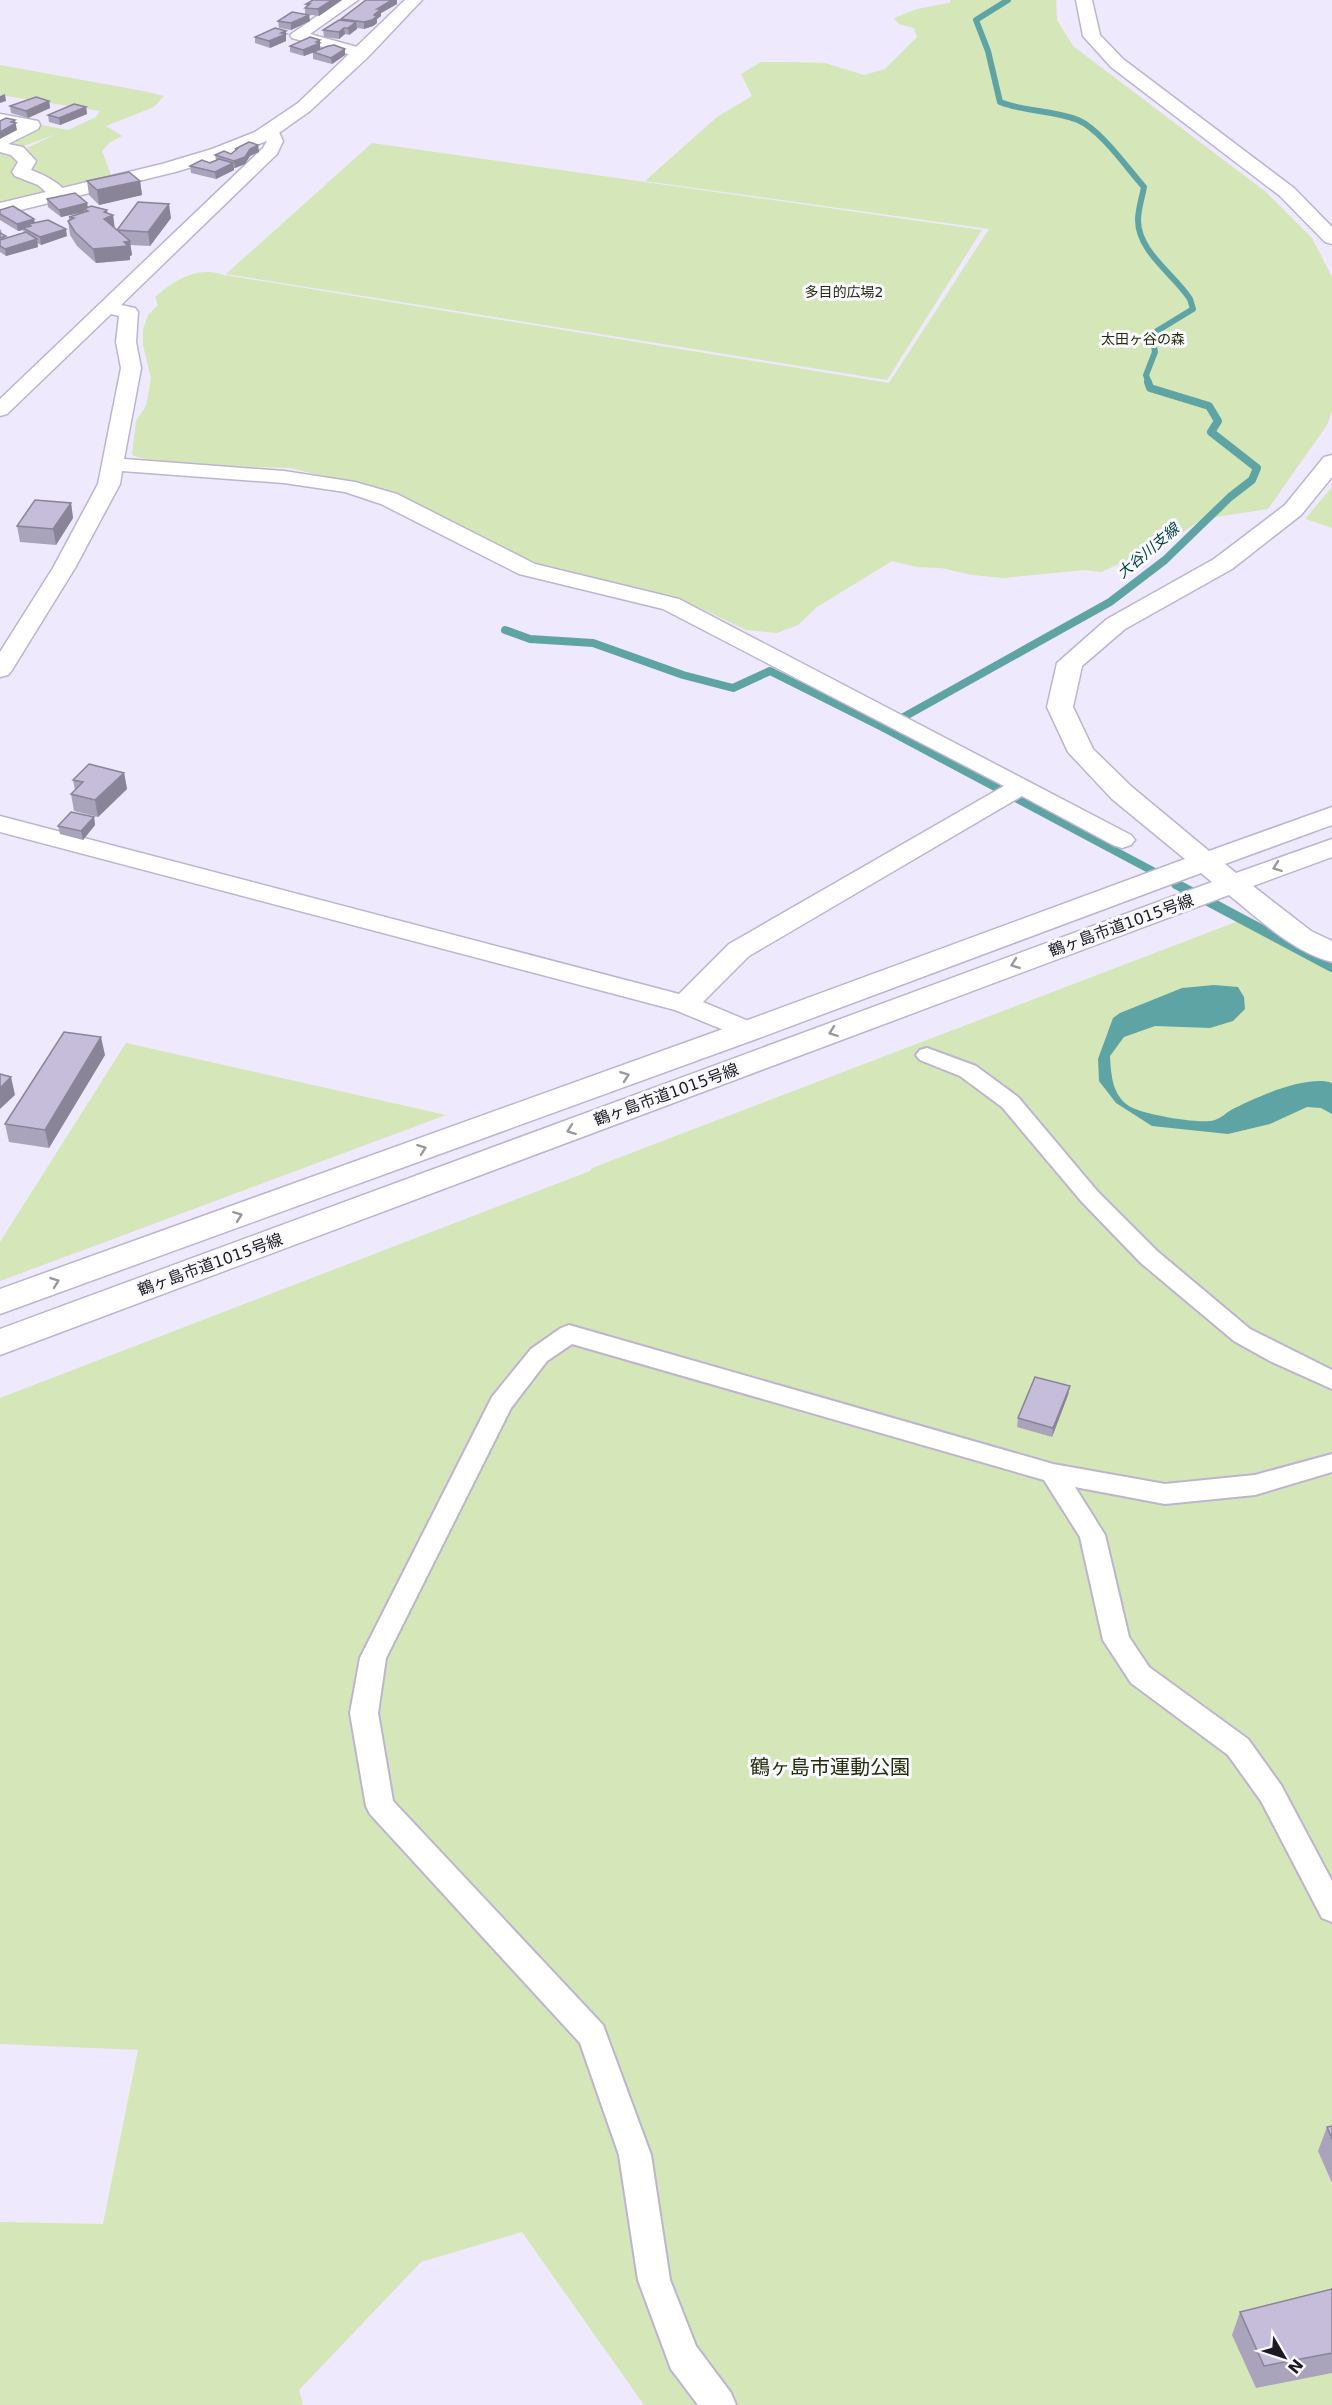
<svg xmlns="http://www.w3.org/2000/svg" width="1332" height="2405" font-family="'DejaVu Sans','Noto Sans JP',sans-serif">
	<style>
		.green { fill: #d5e6b8 }
		.water { fill: #5fa4a4 }
		.lines { fill: none; stroke-linecap: round; stroke-linejoin: round }
		.stream-far2 { stroke: #5fa4a4; stroke-width: 6 }
		.stream-far1 { stroke: #5fa4a4; stroke-width: 8 }
		.stream { stroke: #5fa4a4; stroke-width: 10 }
		.pedestrian-casing { stroke: #bcb4d0; stroke-width: 4 }
		.minor-casing { stroke: #bcb4d0; stroke-width: 3 }
		.tertiary-casing { stroke: #bcb4d0; stroke-width: 3 }
		.pedestrian { fill: #fff; fill-rule: evenodd }
		.minor { fill: #fff; fill-rule: evenodd }
		.tertiary { fill: #fff; fill-rule: evenodd }
		.wall { fill: #a9a3bb }
		.shaded-wall { fill: #8a8499 }
		.building { fill: #c5bdda; stroke: #8a8499; stroke-width: 1.5 }
		.oneway { stroke: #99989c }
		.labels { text-anchor: middle; stroke-width: 6; stroke-linejoin: round; paint-order: stroke }
		.far-park-label { font-size: 14px; fill: #222e08; stroke: #faf9ff }
		.far-water-label { font-size: 15px; font-style: italic; fill: #004344; stroke: #faf9ff }
		.street-label { font-size: 16px; fill: #1d1a24; stroke: #faf9ff }
		.near-park-label { font-size: 20px; fill: #222e08; stroke: #faf9ff }
	</style>
	<rect width="100%" height="100%" fill="#eee9fc"/>
	<g class="green">
		<path d="M951,0H1056L1057,20L1073,46L1266,192L1312,238L1332,277V411L1327,425L1268,509L1202,519L1172,540L1101,572L1084,570L1004,578L972,575L941,568L917,567L892,561L817,607L798,625L777,633L746,630L700,608L654,594L537,569L365,486L290,468L194,465L152,461L132,455L136,421L146,406L151,378L143,345V330L148,315L158,305L155,297C176,279 197,266 224,275L889,383L989,229L645,181L717,117L752,96L741,74L761,62H789L825,63L864,75L885,69L917,37L914,28L899,24L894,18L917,9L949,3Z"/>
		<polygon points="0,65 143,91 164,96 154,107 106,126 122,136 109,143 102,151 111,175 62,188 33,173 31,167 36,161 25,149 56,134 21,147 5,143 41,125 68,130 96,117 100,111 0,95"/>
		<polygon points="372,143 982,230 887,380 226,274"/>
		<polygon points="0,152 17,159 14,173 40,185 44,192 27,198 0,203"/>
		<polygon points="1332,487 1332,528 1306,519 1306,518"/>
		<polygon points="1249,917 1332,962 1332,2405 644,2405 522,2232 421,2262 299,2390 303,2405 0,2405 0,2222 103,2224 138,2050 0,2044 0,1398 590,1171 592,1168"/>
		<polygon points="126,1043 446,1115 0,1281 0,1242"/>
	</g>
	<path class="water" d="M1214,985L1238,987L1244,997L1245,1009L1233,1021L1210,1028L1155,1026L1124,1037L1110,1056C1111,1074 1112,1095 1129,1106C1140,1114 1202,1125 1215,1120C1221,1118 1226,1113 1231,1110C1254,1098 1307,1074 1332,1083V1114L1321,1108L1307,1107L1270,1124L1228,1134L1152,1126L1116,1103L1099,1081L1098,1059L1113,1018L1120,1013L1182,988Z"/>
	<g class="lines">
		<path class="stream-far2" d="M1008,0L976,20L988,51L1000,102C1025,112 1053,110 1078,120C1101,130 1127,168 1144,187C1142,198 1138,209 1138,220C1138,252 1175,275 1190,299L1193,309L1157,331L1153,341L1155,352L1146,375L1149,384"/>
		<g class="stream-far1">
			<polyline points="1148,382 1150,388 1209,406 1218,421 1211,432 1257,468 1252,480 1230,497 1165,560 1110,602 884,728 1179,885"/>
			<polyline points="505,630 530,639 593,643 683,675 733,688 770,671 884,728"/>
		</g>
		<polyline class="stream" points="1176,884 1332,967"/>
		<defs>
			<g id="pedestrian">
				<polygon points="927,1048 976,1066 1018,1097 1098,1192 1157,1251 1250,1329 1332,1370 1332,1389 1270,1361 1234,1341 1141,1263 1082,1202 1002,1107 960,1076 920,1060 916,1055 920,1050"/>
				<polygon points="569,1325 1053,1464 1165,1484 1255,1475 1332,1454 1332,1472 1255,1495 1165,1504 1075,1487 1105,1535 1129,1637 1149,1667 1248,1739 1281,1785 1332,1881 1332,1922 1322,1918 1261,1801 1228,1755 1131,1683 1103,1640 1080,1537 1044,1480 572,1344 547,1361 511,1408 386,1658 378,1713 393,1801 603,2025 651,2155 670,2280 696,2346 731,2393 736,2405 698,2405 671,2369 638,2280 619,2155 580,2043 370,1814 366,1806 350,1713 360,1658 492,1397 531,1349 561,1328"/>
			</g>
			<g id="minor">
				<polygon points="340,0 358,0 310,34 368,50 370,53 368,56 362,58 292,38 290,35"/>
				<path d="M0,114L38,121L40,125L38,129L8,144L23,147L36,161L31,170C46,176 59,182 69,195L66,199H54L38,185L15,176L12,172L18,162L11,155L0,152V134L15,127L0,124Z"/>
				<polygon points="271,127 277,128 283,141 277,154 121,305 135,308 138,312 136,342 141,368 124,459 284,471 355,482 397,494 535,564 679,599 1131,835 1135,840 1131,845 1122,848 1113,845 1022,796 749,956 703,1002 758,1025 762,1031 758,1037 748,1040 675,1010 0,832 0,816 679,994 729,944 1004,786 663,609 519,574 381,504 345,492 284,483 122,471 120,484 75,568 12,670 8,675 0,677 0,652 53,568 98,484 121,368 116,342 119,316 111,314 7,414 0,416 0,399 263,148 267,141 263,132"/>
			</g>
			<g id="tertiary">
				<polygon points="405,0 422,0 368,57 310,111 269,140 226,157 175,172 0,215 0,203 162,164 212,149 255,132 298,103"/>
				<polygon points="1076,0 1092,0 1100,35 1123,59 1294,188 1332,227 1332,244 1325,242 1280,196 1111,67 1083,36"/>
				<path d="M1332,455V477L1301,515L1232,569L1125,629L1082,666L1073,707L1093,749L1132,787L1209,851L1332,807V825L1225,864L1236,873L1332,839V857L1253,886L1311,931L1332,941V962C1293,952 1260,920 1229,895L0,1355V1329L1212,882L1201,873L759,1038L0,1314V1289L737,1024L1185,859L1112,799L1068,752L1047,707L1057,663L1107,619L1214,559L1285,505L1324,457Z"/>
			</g>
		</defs>
		<use href="#pedestrian" class="pedestrian-casing"/>
		<use href="#minor" class="minor-casing"/>
		<use href="#tertiary" class="tertiary-casing"/>
		<use href="#pedestrian" class="pedestrian"/>
		<use href="#minor" class="minor"/>
		<use href="#tertiary" class="tertiary"/>
	</g>
	<g class="wall">
		<polygon points="313,0 342,0 319,16 305,14 305,8 306,6 306,4"/>
		<polygon points="366,0 397,0 397,4 381,13 381,16 377,19 377,23 373,26 364,29 357,28 357,29 349,35 345,34 339,39 324,37 323,30 341,20 341,19"/>
		<polygon points="309,15 310,21 291,30 279,28 278,21"/>
		<polygon points="286,31 286,41 270,48 255,43 255,37"/>
		<polygon points="320,40 320,49 345,55 332,64 313,59 313,53 304,56 290,52 290,46"/>
		<polygon points="49,101 50,108 28,118 11,113 10,106"/>
		<polygon points="86,107 87,114 60,125 49,122 48,115"/>
		<polygon points="258,145 259,152 250,156 245,164 235,168 234,168 234,170 216,179 191,173 190,166 210,163 216,160 215,155 231,154 235,151 235,149"/>
		<polygon points="87,181 140,181 142,195 99,205 89,195"/>
		<polygon points="47,199 88,208 113,215 114,227 117,230 171,218 150,246 130,245 132,255 130,256 130,260 96,263 77,246 70,235 68,221 69,220 69,217 84,212 61,217 48,207"/>
		<polygon points="0,210 34,219 35,223 67,236 41,245 37,243 38,247 6,256 0,252 0,229 1,230 2,234 6,238 24,233 23,230 18,231 0,220"/>
		<polygon points="71,503 73,518 56,545 20,542 17,526"/>
		<polygon points="124,773 127,789 98,817 74,811 71,794 75,790 73,780"/>
		<polygon points="94,817 95,825 83,840 60,834 58,826"/>
		<polygon points="105,1055 49,1148 9,1142 5,1124"/>
		<polygon points="1070,1386 1068,1395 1052,1437 1017,1427 1018,1418"/>
		<polygon points="1332,2126 1332,2183 1318,2151 1327,2127"/>
		<polygon points="1332,2289 1332,2373 1256,2388 1232,2335 1240,2312"/>
	</g>
	<g class="shaded-wall">
		<polygon points="332,0 342,0 319,16 318,9"/>
		<polygon points="392,0 397,0 397,4 381,13 381,16 377,19 377,23 373,26 364,29 364,22 377,9"/>
		<polygon points="309,15 310,21 291,30 291,23"/>
		<polygon points="356,22 357,29 349,35 348,28"/>
		<polygon points="344,28 345,34 339,39 339,32"/>
		<polygon points="286,31 286,41 270,48 269,41 281,33"/>
		<polygon points="320,40 320,49 304,56 303,50"/>
		<polygon points="345,49 345,55 332,64 331,58"/>
		<polygon points="5,94 6,101 0,103 0,96"/>
		<polygon points="49,101 50,108 28,118 26,111"/>
		<polygon points="86,107 87,114 60,125 59,118"/>
		<polygon points="15,120 17,130 0,139 0,132 11,122"/>
		<polygon points="258,145 259,152 250,156 245,164 235,168 234,161 250,149"/>
		<polygon points="233,163 234,170 216,179 215,172"/>
		<polygon points="140,181 142,195 99,205 97,190"/>
		<polygon points="87,203 89,211 84,209 84,212 61,217 59,210"/>
		<polygon points="169,204 171,218 150,246 148,232"/>
		<polygon points="107,210 108,217 113,215 115,229 107,233 104,212"/>
		<polygon points="34,219 35,226 29,224 29,228 23,228 23,230 18,231 17,224"/>
		<polygon points="66,229 67,236 41,245 40,237"/>
		<polygon points="37,239 38,247 6,256 5,249"/>
		<polygon points="130,241 132,255 130,256 130,260 96,263 93,249"/>
		<polygon points="71,503 73,518 56,545 53,529"/>
		<polygon points="124,773 127,789 98,817 95,800"/>
		<polygon points="94,817 95,825 83,840 81,831"/>
		<polygon points="101,1037 105,1055 49,1148 45,1130"/>
		<polygon points="11,1077 15,1095 0,1109 0,1088"/>
		<polygon points="1070,1386 1068,1395 1052,1437 1053,1428"/>
	</g>
	<g class="building">
		<polygon points="313,0 332,0 318,9 305,8 310,4 306,4"/>
		<polygon points="366,0 392,0 377,9 381,9 374,15 377,16 372,20 364,22 341,19"/>
		<polygon points="292,12 309,15 291,23 278,21"/>
		<polygon points="339,20 356,22 348,28 344,28 339,32 323,30"/>
		<polygon points="275,28 286,31 281,33 286,34 269,41 255,37"/>
		<polygon points="310,37 320,40 316,42 320,43 303,50 290,46"/>
		<polygon points="334,45 345,49 331,58 313,52 328,46"/>
		<polygon points="36,97 49,101 26,111 10,106"/>
		<polygon points="74,104 86,107 59,118 48,115"/>
		<polygon points="6,118 15,120 11,122 16,123 0,132 0,121"/>
		<polygon points="249,142 258,145 250,149 245,157 234,161 215,155 224,151 231,154 237,149 235,149"/>
		<polygon points="219,159 233,163 215,172 190,166 202,160 210,163"/>
		<polygon points="129,172 140,181 97,190 87,181"/>
		<polygon points="75,193 87,203 59,210 47,199"/>
		<polygon points="138,202 169,204 148,232 117,230"/>
		<polygon points="13,206 34,219 17,224 0,214 0,210"/>
		<polygon points="91,206 107,210 104,212 113,215 104,219 130,241 124,242 128,246 93,249 75,232 68,221 74,218 69,217 88,211 84,209"/>
		<polygon points="48,220 66,229 40,237 23,228 31,226 29,224"/>
		<polygon points="26,232 37,239 5,249 0,246 0,240"/>
		<polygon points="0,233 6,236 0,238"/>
		<polygon points="35,500 71,503 53,529 17,526"/>
		<polygon points="89,764 124,773 95,800 71,794 83,782 73,780"/>
		<polygon points="71,812 94,817 81,831 58,826"/>
		<polygon points="64,1032 101,1037 45,1130 5,1124"/>
		<polygon points="0,1074 11,1077 0,1088"/>
		<polygon points="1035,1377 1070,1386 1053,1428 1018,1418"/>
		<polygon points="1332,2126 1332,2139 1327,2127"/>
		<polygon points="1332,2289 1332,2353 1264,2366 1240,2312"/>
	</g>
	<defs><path id="oneway-chevron" d="M-2-3.5L2.5 0L-2 3.5" fill="none" stroke-width="1.6" stroke-linecap="round" stroke-linejoin="round" transform="scale(1.5)"/></defs>
	<g class="oneway">
		<use href="#oneway-chevron" transform="translate(1277 867) rotate(160)"/>
		<use href="#oneway-chevron" transform="translate(1015 964) rotate(160)"/>
		<use href="#oneway-chevron" transform="translate(833 1032) rotate(160)"/>
		<use href="#oneway-chevron" transform="translate(625 1076) rotate(-20)"/>
		<use href="#oneway-chevron" transform="translate(571 1130) rotate(160)"/>
		<use href="#oneway-chevron" transform="translate(422 1149) rotate(-20)"/>
		<use href="#oneway-chevron" transform="translate(238 1216) rotate(-20)"/>
		<use href="#oneway-chevron" transform="translate(55 1282) rotate(-20)"/>
	</g>
	<g class="labels">
		<g class="far-park-label">
			<text x="844" y="297">多目的広場2</text>
			<text x="1143" y="344">太田ヶ谷の森</text>
		</g>
		<g class="far-water-label">
			<text transform="translate(1148 551) rotate(-40)" y="5">大谷川支線</text>
		</g>
		<g class="street-label">
			<text transform="translate(1121 925) rotate(-20)" y="6">鶴ヶ島市道1015号線</text>
			<text transform="translate(666 1094) rotate(-20)" y="6">鶴ヶ島市道1015号線</text>
			<text transform="translate(210 1264) rotate(-20)" y="6">鶴ヶ島市道1015号線</text>
		</g>
		<g class="near-park-label">
			<text x="830" y="1774">鶴ヶ島市運動公園</text>
		</g>
	</g>
	<g transform="translate(1284 2357) rotate(129)" stroke="#faf9ff" stroke-width="4.5" paint-order="stroke">
	<path d="M0-4.5L10 22L0 15L-10 22Z" fill="#1d1a24"/>
	<text y="-9" font-size="16" font-weight="bold" text-anchor="middle" fill="#1d1a24">N</text>
	</g>
</svg>
